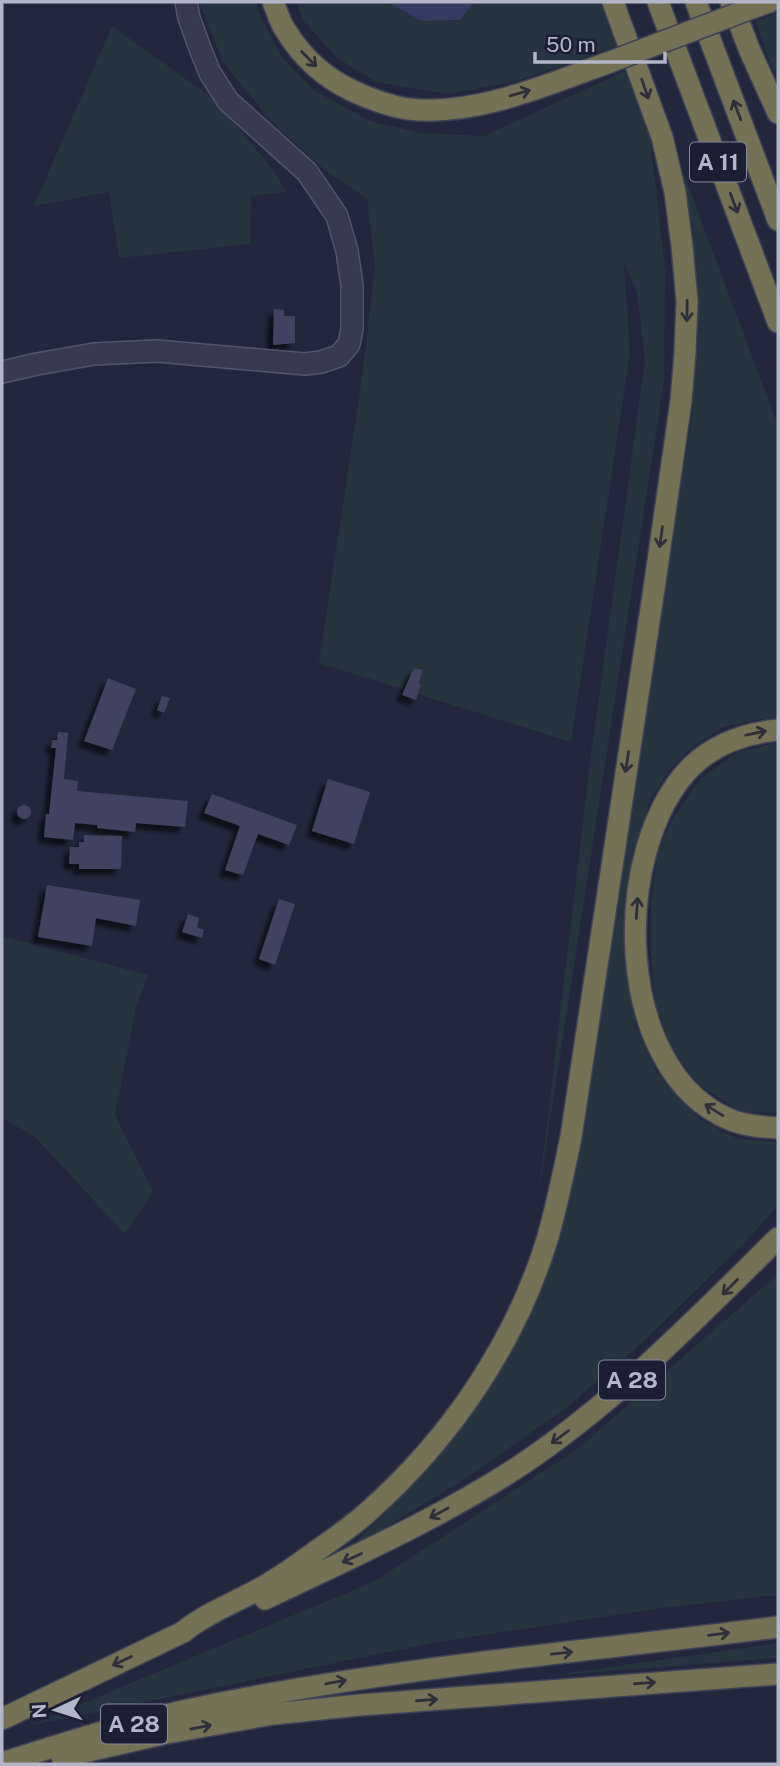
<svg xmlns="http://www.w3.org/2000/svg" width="780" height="1766" font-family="'Public Sans',sans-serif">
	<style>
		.green { fill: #25343f }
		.water { fill: #353a63 }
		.building { fill: #3f435e; filter: url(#shadow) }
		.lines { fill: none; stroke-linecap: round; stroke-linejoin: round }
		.minor-casing { stroke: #525569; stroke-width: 24 }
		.highway-casing { stroke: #3f4256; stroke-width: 24 }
		.minor { stroke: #373a4e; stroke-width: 21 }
		.highway { stroke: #747154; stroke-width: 21 }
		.highway-bridge-casing { stroke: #3f4256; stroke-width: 24; stroke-linecap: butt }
		.highway-bridge { stroke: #747154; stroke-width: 21 }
		.oneway { stroke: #2e2f3a }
		.labels { text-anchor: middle; stroke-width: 7; stroke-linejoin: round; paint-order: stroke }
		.shield { fill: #1c1f33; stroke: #86889c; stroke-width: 2 }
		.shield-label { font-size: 23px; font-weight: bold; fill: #b3b5c9 }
	</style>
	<defs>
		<filter id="shadow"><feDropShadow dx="-6" dy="6" stdDeviation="2" flood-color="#0009"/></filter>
	</defs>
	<rect width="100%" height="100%" fill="#23273e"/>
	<g class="green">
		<polygon points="199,2 256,2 259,14 281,56 315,91 370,121 420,133 484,136 625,71 650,137 665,269 664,381 538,1199 591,755 645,361 637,292 624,263 630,353 571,742 319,663 361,385 375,266 367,199 325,170 277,127 224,64"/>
		<polygon points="297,2 388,2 421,21 460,20 475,2 603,2 620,45 517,81 449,94 376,82 336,57 303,20"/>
		<polygon points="778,13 778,80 772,67 756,21"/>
		<polygon points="112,26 215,100 275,172 286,192 251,196 250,244 119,258 109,192 34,206"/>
		<polygon points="671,140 778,426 778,718 761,719 723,727 689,749 668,772 651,799 638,839 629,880 624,926 625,963 637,1029 658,1074 699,1119 738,1139 778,1142 778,1206 746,1241 643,1342 565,1409 462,1481 349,1549 414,1485 469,1418 521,1335 549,1268 585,1120 664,584 692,418 698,316 693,228"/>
		<polygon points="778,743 778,1113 741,1112 699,1085 675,1054 656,1007 651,952 651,901 658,850 675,815 701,778 738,752"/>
		<polygon points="2,936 148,975 136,1008 115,1115 153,1192 125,1234 36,1138 2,1117"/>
		<polygon points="778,1274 778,1595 662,1608 443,1641 31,1725 375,1581 576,1450"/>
		<polygon points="778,1643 778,1658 548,1676"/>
	</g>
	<polygon class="water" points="388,2 475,2 460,20 421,21"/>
	<g class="building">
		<polygon points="274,309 284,310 284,316 295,316 295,343 273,345"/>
		<polygon points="414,668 423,670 418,684 421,685 416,700 402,695"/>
		<polygon points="108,678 136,689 112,750 84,741"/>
		<polygon points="162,696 170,698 164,713 157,710"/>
		<polygon points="58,732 68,733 64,779 78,781 77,791 188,801 185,827 136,823 135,832 97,828 97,825 75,823 73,840 44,837 46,814 49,814 56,748 51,748 52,740 57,740"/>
		<polygon points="328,779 370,792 354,844 312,831"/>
		<polygon points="212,794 297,825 289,845 258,834 243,875 225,870 240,826 204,813"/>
		<circle cx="24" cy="812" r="7"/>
		<polygon points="84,835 122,836 121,869 79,869 79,864 69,864 70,847 79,847 79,842 84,842"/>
		<polygon points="47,885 140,900 136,926 96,918 92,946 38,937"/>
		<polygon points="279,899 295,904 275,965 259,959"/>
		<polygon points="188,914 199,918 197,927 204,930 202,938 182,932"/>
	</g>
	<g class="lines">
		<defs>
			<polyline id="minor" points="2,372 37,364 94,354 157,351 305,364 321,362 339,356 349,344 352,329 352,285 347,251 337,216 307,172 228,101 210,73 201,51 189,18 186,2"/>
			<g id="highway">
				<path d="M273,2C277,11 280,23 286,31C302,57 325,78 353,91C370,99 389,106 408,109C474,117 549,84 610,62"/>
				<polyline points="658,2 778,322"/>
				<polyline points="696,2 778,220"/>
				<polyline points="731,2 750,51 778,113"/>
				<polyline points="752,8 769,2"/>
				<path d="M778,730C746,733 716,743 692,766C610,847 612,1072 731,1120C746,1126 763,1127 778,1128"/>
				<path d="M265,1599C350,1558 436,1520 515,1469C614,1404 694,1321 778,1238"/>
				<path d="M2,1719L183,1632C205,1614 232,1604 257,1590C271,1583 284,1574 297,1565C321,1547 347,1531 369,1511C450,1439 515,1344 547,1240C557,1206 564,1171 571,1137L654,589L681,401L685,353L687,301L682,246L675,192L662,137L613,2"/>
				<polyline points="62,1757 167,1733 273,1714 360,1705 778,1674"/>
				<path d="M2,1763C71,1741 140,1719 211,1705C399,1667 589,1651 778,1627"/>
			</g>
		</defs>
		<use href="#minor" class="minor-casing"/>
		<use href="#highway" class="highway-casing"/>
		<use href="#minor" class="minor"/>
		<use href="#highway" class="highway"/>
		<defs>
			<polyline id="highway-bridge" points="610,62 752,8"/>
		</defs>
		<use href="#highway-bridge" class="highway-bridge-casing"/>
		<use href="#highway-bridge" class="highway-bridge"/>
	</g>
	<defs><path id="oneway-shaft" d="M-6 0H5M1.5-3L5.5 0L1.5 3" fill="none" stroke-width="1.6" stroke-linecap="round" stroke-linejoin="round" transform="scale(1.75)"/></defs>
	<g class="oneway">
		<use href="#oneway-shaft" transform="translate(309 59) rotate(45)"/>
		<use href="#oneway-shaft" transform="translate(645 89) rotate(71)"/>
		<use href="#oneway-shaft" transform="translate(520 93) rotate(-16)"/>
		<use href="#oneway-shaft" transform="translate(737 110) rotate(-111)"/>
		<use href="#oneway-shaft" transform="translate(734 203) rotate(69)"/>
		<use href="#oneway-shaft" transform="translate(687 311) rotate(91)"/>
		<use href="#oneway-shaft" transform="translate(661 537) rotate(98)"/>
		<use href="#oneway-shaft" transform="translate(756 733) rotate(-12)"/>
		<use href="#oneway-shaft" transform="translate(627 762) rotate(99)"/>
		<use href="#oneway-shaft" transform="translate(637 908) rotate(-86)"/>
		<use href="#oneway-shaft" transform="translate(714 1110) rotate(-148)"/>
		<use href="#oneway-shaft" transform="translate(730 1287) rotate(135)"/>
		<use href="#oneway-shaft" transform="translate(560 1437) rotate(144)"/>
		<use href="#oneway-shaft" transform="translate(439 1513) rotate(151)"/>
		<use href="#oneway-shaft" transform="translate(352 1558) rotate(155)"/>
		<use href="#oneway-shaft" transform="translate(719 1634) rotate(-7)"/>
		<use href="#oneway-shaft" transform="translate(562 1653) rotate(-6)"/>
		<use href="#oneway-shaft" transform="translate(122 1661) rotate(154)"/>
		<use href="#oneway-shaft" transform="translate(336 1682) rotate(-10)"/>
		<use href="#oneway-shaft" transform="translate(645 1683) rotate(-4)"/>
		<use href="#oneway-shaft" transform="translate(427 1700) rotate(-4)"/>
		<use href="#oneway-shaft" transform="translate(201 1727) rotate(-11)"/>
	</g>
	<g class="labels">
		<g class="shield">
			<rect x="690" y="142.5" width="56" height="39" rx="5"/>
			<rect x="599" y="1360.5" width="66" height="39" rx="5"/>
			<rect x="101" y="1704.5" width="66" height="39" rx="5"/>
		</g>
		<g class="shield-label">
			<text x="718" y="170">A 11</text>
			<text x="632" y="1388">A 28</text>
			<text x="134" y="1732">A 28</text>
		</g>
	</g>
	<rect width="780" height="1766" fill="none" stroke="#b3b5c9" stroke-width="7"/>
	<g transform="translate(56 1710) rotate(266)" stroke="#1c1f33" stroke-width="5" paint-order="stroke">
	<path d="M0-5L12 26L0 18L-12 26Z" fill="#b3b5c9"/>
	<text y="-10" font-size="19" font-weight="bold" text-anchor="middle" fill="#b3b5c9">N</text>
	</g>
	<path d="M535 52v10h130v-10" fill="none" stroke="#b3b5c9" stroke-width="3.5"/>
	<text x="546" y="52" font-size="21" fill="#b3b5c9" stroke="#1c1f33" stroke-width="5" paint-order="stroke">50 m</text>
</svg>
